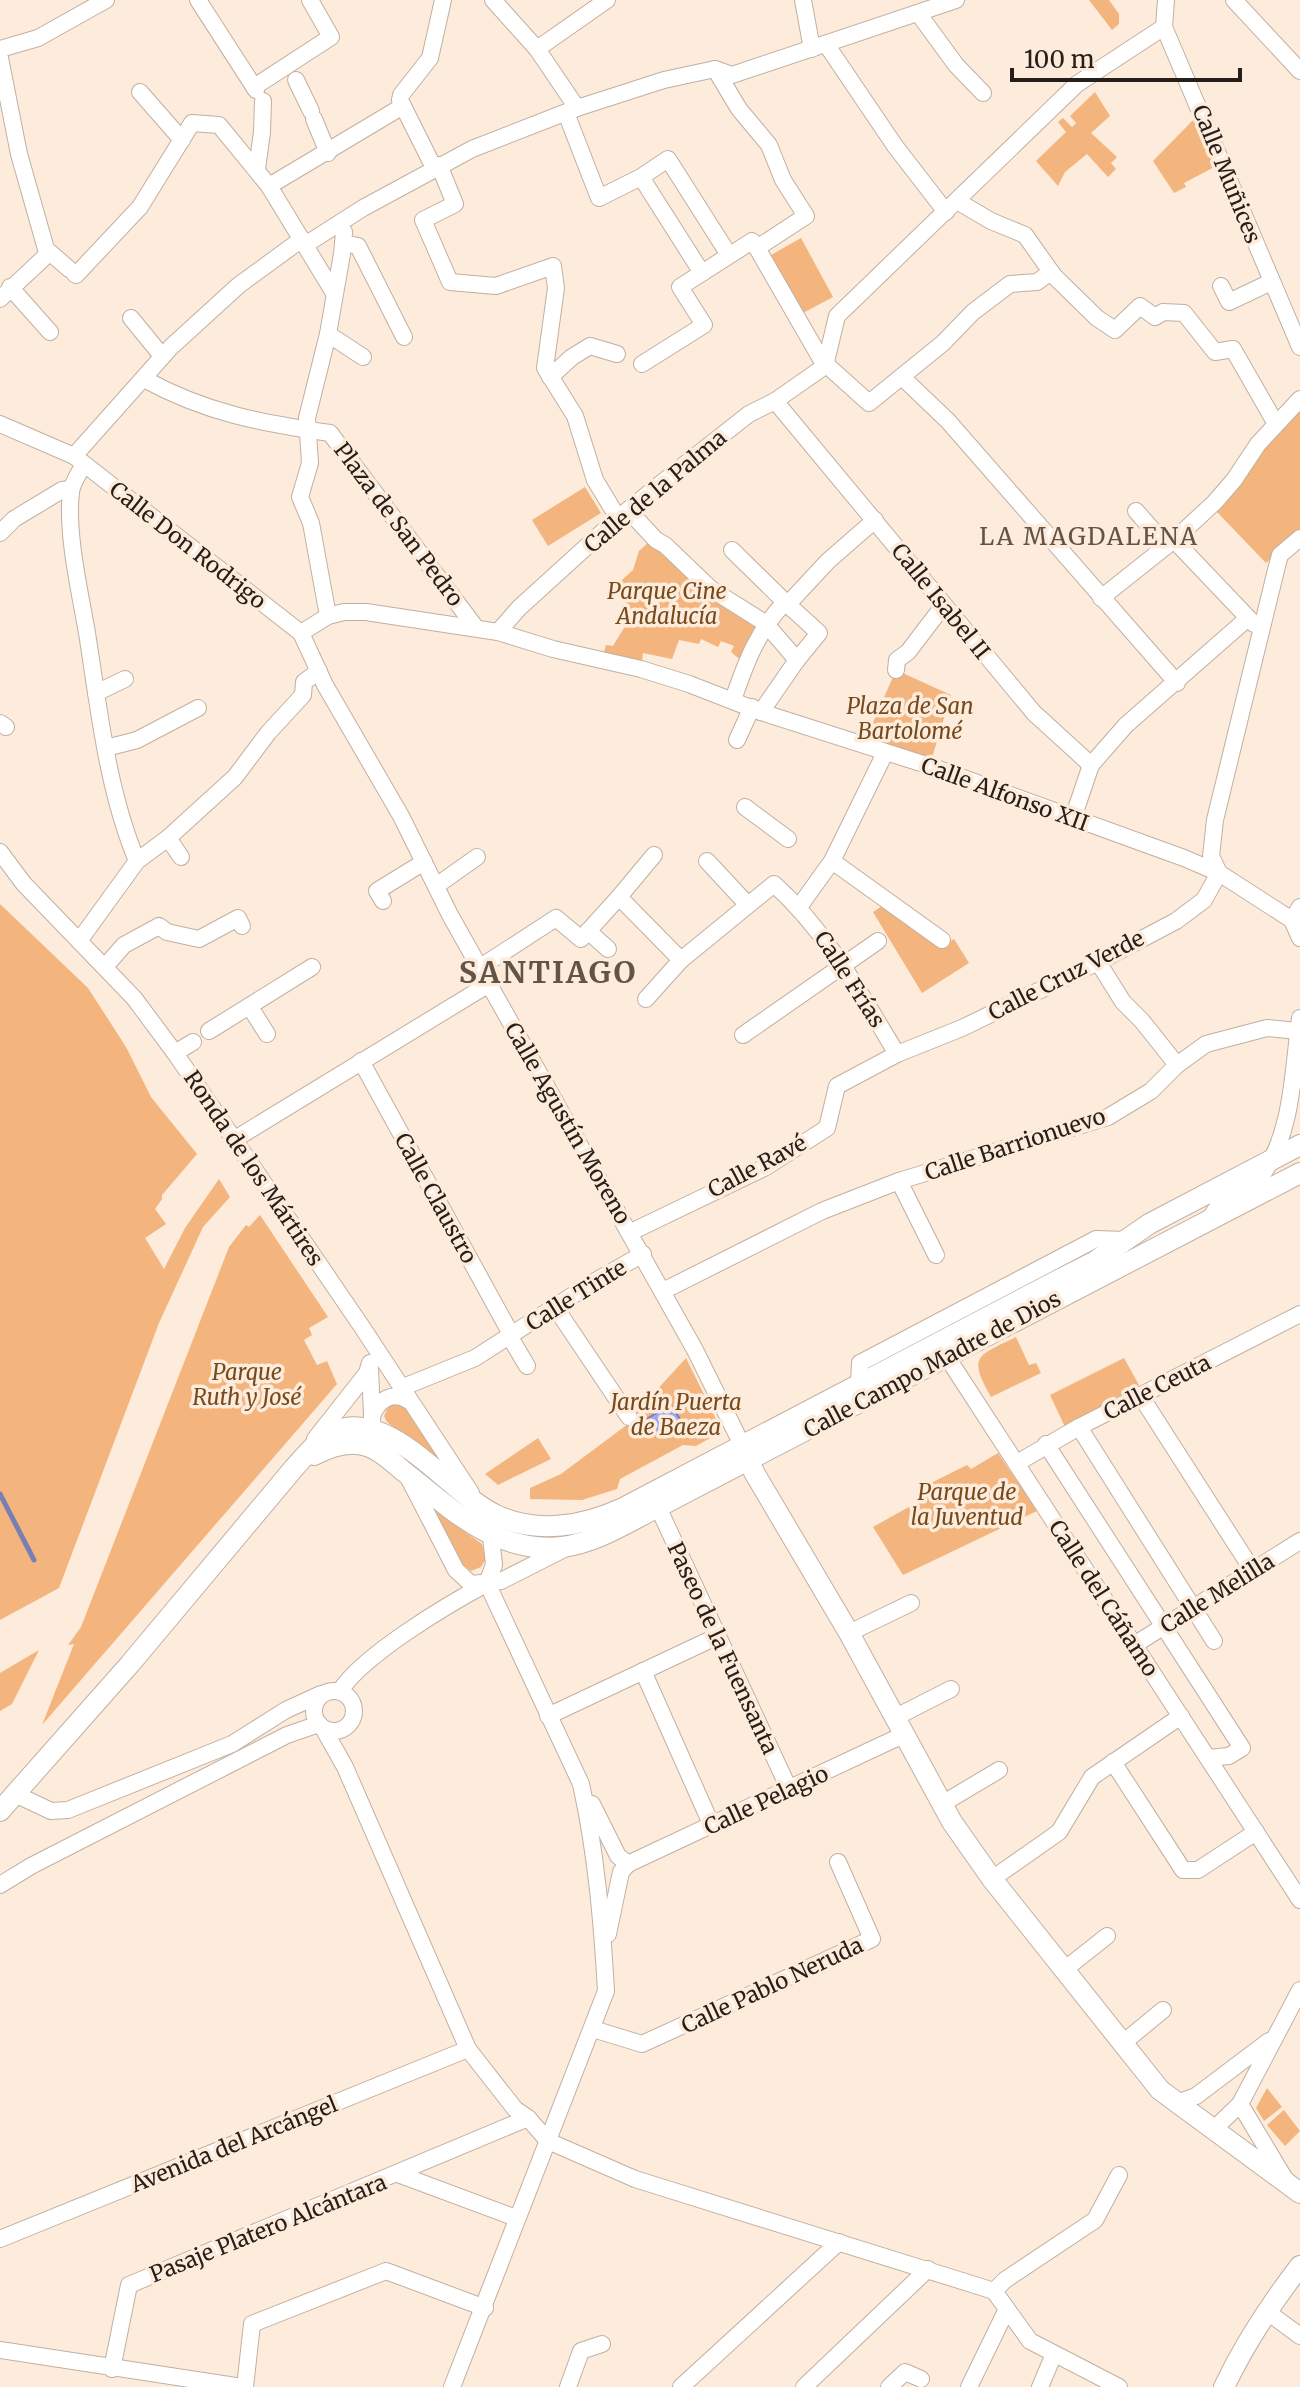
<svg xmlns="http://www.w3.org/2000/svg" width="1300" height="2387" font-family="Merriweather,serif">
	<style>
		.green { fill: #f3b57d }
		.water { fill: #9ea9f5; stroke: #7a7fb3; stroke-width: 2 }
		.lines { fill: none; stroke-linecap: round; stroke-linejoin: round }
		.stream { stroke: #7a7fb3; stroke-width: 5 }
		.minor-casing { stroke: #c1b0a1; stroke-width: 18 }
		.major-casing { stroke: #c1b0a1; stroke-width: 22 }
		.minor { stroke: #fff; stroke-width: 16 }
		.major { stroke: #fff; stroke-width: 20 }
		.labels { text-anchor: middle; stroke-width: 7; stroke-linejoin: round; paint-order: stroke }
		.street-label { font-size: 22px; fill: #251e19; stroke: #fdebdb }
		.park-label { font-size: 22px; font-style: italic; fill: #764a1d; stroke: #fdebdb }
		.neighbourhood-label { font-size: 24px; letter-spacing: 2px; fill: #635446; stroke: #fdebdb }
		.district-label { font-size: 30px; font-weight: bold; letter-spacing: 2px; fill: #635446; stroke: #fdebdb }
	</style>
	<rect width="100%" height="100%" fill="#fdebdb"/>
	<g class="green">
		<polygon points="1089,0 1109,0 1119,14 1119,24 1112,30"/>
		<polygon points="1095,92 1110,116 1091,133 1117,157 1111,163 1116,169 1108,177 1087,154 1065,172 1058,186 1036,161 1066,132 1058,122 1063,118 1072,127 1076,123 1070,116"/>
		<polygon points="1200,113 1220,164 1184,183 1186,187 1174,193 1153,161"/>
		<polygon points="801,238 833,297 803,313 771,255"/>
		<polygon points="1300,410 1300,535 1266,563 1216,511 1272,431"/>
		<polygon points="585,487 601,513 548,546 532,520"/>
		<polygon points="651,540 759,627 743,662 731,652 734,646 721,641 718,647 701,639 699,644 679,640 672,659 643,653 641,669 603,656 606,645 613,646 630,618 625,613 629,605 612,589 633,570 639,551"/>
		<polygon points="896,670 951,695 931,761 865,741"/>
		<polygon points="0,904 88,988 126,1047 151,1097 197,1154 162,1195 162,1199 155,1209 166,1224 145,1238 164,1269 185,1228 219,1179 230,1197 203,1227 159,1323 59,1588 0,1620"/>
		<polygon points="885,904 943,945 954,939 969,963 922,993 873,912"/>
		<polygon points="260,1215 328,1317 309,1328 312,1335 304,1340 317,1365 327,1361 337,1384 42,1725 74,1644 68,1645 81,1627 229,1247 246,1225 249,1227"/>
		<path d="M1016,1337L1029,1365L1036,1363L1041,1373L991,1397C967,1355 978,1356 1016,1337Z"/>
		<polygon points="686,1358 716,1419 706,1425 712,1437 696,1446 683,1445 620,1479 617,1489 582,1500 530,1499 530,1488 561,1474 632,1421 633,1416"/>
		<polygon points="1124,1358 1139,1385 1065,1427 1050,1395"/>
		<polygon points="393,1404 406,1407 444,1467 387,1422 384,1416 388,1407"/>
		<polygon points="538,1438 551,1459 498,1485 485,1474"/>
		<polygon points="998,1453 1037,1511 903,1575 873,1527 932,1494 927,1485 967,1465 971,1469"/>
		<polygon points="434,1510 482,1544 486,1559 481,1567 471,1571 463,1565"/>
		<polygon points="39,1650 12,1704 0,1711 0,1673"/>
		<polygon points="1267,2088 1282,2107 1264,2121 1256,2108"/>
		<polygon points="1284,2110 1300,2131 1285,2146 1267,2125"/>
	</g>
	<polygon class="water" points="670,1404 680,1419 656,1434 647,1419"/>
	<g class="lines">
		<polyline class="stream" points="0,1494 34,1560"/>
		<defs>
			<g id="minor">
				<polyline points="198,0 256,90"/>
				<polyline points="493,0 537,49 577,108"/>
				<polyline points="803,0 812,49"/>
				<polyline points="1166,0 1164,27 1300,347"/>
				<polyline points="1234,0 1300,71"/>
				<polyline points="918,13 956,65 983,93"/>
				<polyline points="826,44 895,146 946,212"/>
				<polyline points="0,49 38,38 106,0"/>
				<polyline points="537,49 607,0"/>
				<polyline points="0,58 19,154 46,249 69,269"/>
				<polyline points="296,80 311,111"/>
				<polyline points="254,87 331,37 310,0"/>
				<polyline points="140,92 182,140"/>
				<polyline points="566,113 599,198 641,177 668,159 729,255"/>
				<polyline points="314,119 328,153"/>
				<polyline points="439,165 455,204 423,220 450,282 496,286 553,266 556,288 545,368 575,416 595,480 618,518"/>
				<polyline points="434,168 400,100 401,95 430,58 443,0"/>
				<polyline points="257,169 262,132 263,101"/>
				<polyline points="641,177 702,273"/>
				<polyline points="269,186 403,106"/>
				<polyline points="957,201 991,221 1025,235 1054,276 1097,318 1115,330 1140,306 1155,317 1163,312 1184,313 1215,352 1233,349 1276,424"/>
				<polyline points="343,243 358,246 404,337"/>
				<polyline points="305,245 363,208 472,149 577,108 664,80 715,69 732,75 956,0"/>
				<polyline points="757,248 825,366"/>
				<polyline points="74,273 76,275 140,207 192,123 219,125 269,186 334,293"/>
				<polyline points="1221,286 1229,302 1271,282"/>
				<polyline points="10,287 50,332"/>
				<polyline points="0,299 49,253"/>
				<polyline points="131,318 162,356"/>
				<polyline points="328,334 363,357"/>
				<polyline points="642,364 704,325 680,287 752,241 757,248 806,216 783,180 769,145 739,109 715,69"/>
				<polyline points="825,366 837,316 1077,84 1164,27"/>
				<polyline points="825,366 829,367 869,403 943,343 973,312 1010,284 1037,282 1051,272"/>
				<polyline points="550,377 572,357 590,346 617,354"/>
				<polyline points="903,378 948,421 1177,683"/>
				<path d="M144,379C206,413 261,423 330,433L476,628"/>
				<polyline points="775,401 1034,713 1091,765"/>
				<polyline points="0,424 74,456 301,633 325,685 401,816 450,915 695,1350 742,1445"/>
				<polyline points="74,456 171,347 239,285 302,239"/>
				<path d="M84,464C79,473 72,483 71,492C66,533 80,592 87,633C99,709 107,789 137,861"/>
				<path d="M628,510L656,540L665,545L711,589L765,623L797,660L819,633L785,602C757,632 746,662 733,700"/>
				<polyline points="1136,511 1166,545"/>
				<polyline points="0,533 14,519 62,490 71,489"/>
				<polyline points="1174,540 1254,624"/>
				<polyline points="732,550 785,602"/>
				<polyline points="1101,598 1174,540 1215,502 1234,480 1258,444 1300,399"/>
				<polyline points="787,605 828,561 875,520"/>
				<polyline points="328,616 311,523 300,497 310,463 307,418 328,334 342,254 344,232 339,224"/>
				<polyline points="498,632 519,608 618,518 679,469 749,414 775,401 825,366"/>
				<polyline points="301,633 328,616 344,612 366,612 498,632 553,649 641,669 689,684 761,712 933,767 1184,858 1219,873 1292,920"/>
				<polyline points="896,670 897,660 908,652 943,606"/>
				<polyline points="96,693 125,679"/>
				<polyline points="761,712 797,660"/>
				<polyline points="0,723 6,727"/>
				<polyline points="737,740 752,707"/>
				<polyline points="106,748 137,740 198,708"/>
				<polyline points="745,807 788,839"/>
				<polyline points="1073,818 1091,765 1126,725 1248,618"/>
				<polyline points="168,838 181,857"/>
				<polyline points="0,852 24,884 134,998 175,1053 362,1327 471,1493"/>
				<polyline points="707,861 747,904"/>
				<polyline points="832,861 942,940"/>
				<polyline points="436,886 477,857"/>
				<polyline points="619,897 654,855"/>
				<polyline points="383,901 377,891 424,862"/>
				<polyline points="799,907 832,861 885,753"/>
				<polyline points="1300,907 1292,920 1300,938"/>
				<polyline points="588,931 608,949"/>
				<polyline points="79,941 137,861 168,838 235,777 268,733 303,695 304,682 319,671"/>
				<polyline points="110,961 124,945 159,926 167,932 199,939 238,918 242,926"/>
				<polyline points="1098,962 1123,1002 1142,1021 1177,1065"/>
				<path d="M479,968L556,918L581,939L619,897L681,960L774,884C827,932 860,993 897,1054"/>
				<polyline points="646,999 681,960"/>
				<polyline points="250,1007 267,1034"/>
				<polyline points="209,1031 312,967"/>
				<polyline points="743,1035 878,941"/>
				<polyline points="175,1053 193,1042"/>
				<polyline points="361,1061 512,1336"/>
				<polyline points="235,1139 489,984"/>
				<polyline points="899,1181 936,1255"/>
				<path d="M1210,1218C1215,1211 1219,1203 1226,1198C1238,1190 1252,1187 1262,1175C1293,1133 1293,1068 1300,1018"/>
				<polyline points="631,1232 766,1167 827,1128 837,1086 897,1054 962,1028 1098,962 1176,921 1204,900 1219,873 1211,856 1215,820 1277,566 1280,555 1300,538"/>
				<polyline points="663,1291 822,1211 899,1181 1108,1117 1151,1091 1177,1065 1206,1044 1267,1028 1298,1031"/>
				<polyline points="555,1307 629,1417"/>
				<polyline points="510,1337 527,1366"/>
				<polyline points="947,1357 1300,1900"/>
				<polyline points="370,1367 373,1440"/>
				<polyline points="859,1384 860,1363 1096,1239 1126,1240"/>
				<polyline points="401,1388 475,1358 592,1283 643,1254"/>
				<polyline points="1140,1395 1253,1571"/>
				<path d="M372,1416C378,1400 393,1390 409,1401"/>
				<polyline points="1079,1427 1214,1641"/>
				<polyline points="315,1439 367,1373 370,1363"/>
				<polyline points="1046,1444 1242,1748 1229,1756 1208,1758"/>
				<polyline points="1017,1463 1079,1427 1300,1314"/>
				<polyline points="408,1477 456,1570 471,1584 501,1581 566,1548"/>
				<polyline points="658,1507 789,1789"/>
				<polyline points="487,1583 494,1565 490,1527"/>
				<polyline points="849,1633 911,1603"/>
				<polyline points="1134,1645 1300,1541"/>
				<polyline points="643,1671 712,1826"/>
				<circle cx="334" cy="1711" r="20"/>
				<path d="M340,1691C363,1655 447,1605 486,1584"/>
				<polyline points="548,1716 718,1636"/>
				<polyline points="894,1718 951,1689"/>
				<polyline points="323,1728 345,1767 468,2049 515,2109 528,2118 548,2141 635,2179 994,2291 1030,2341 1119,2387"/>
				<polyline points="1113,1762 1183,1870 1198,1870 1256,1832"/>
				<polyline points="15,1794 51,1811 68,1810 232,1744 286,1710 321,1694"/>
				<polyline points="592,1804 618,1856 628,1864"/>
				<polyline points="942,1804 999,1770"/>
				<polyline points="628,1864 903,1735"/>
				<polyline points="992,1879 1059,1832 1092,1777 1181,1716"/>
				<polyline points="0,1885 31,1866 287,1735 319,1724"/>
				<polyline points="608,1934 621,1872 628,1864"/>
				<polyline points="1064,1970 1107,1936"/>
				<polyline points="593,2029 642,2044 872,1939 838,1862"/>
				<polyline points="1124,2042 1163,2010"/>
				<polyline points="1177,2103 1196,2096 1269,2041"/>
				<polyline points="1240,2104 1285,2179"/>
				<polyline points="1213,2130 1240,2104 1300,1990"/>
				<polyline points="398,2174 516,2218"/>
				<polyline points="0,2239 468,2049"/>
				<polyline points="994,2291 1005,2280 1095,2220 1119,2175"/>
				<polyline points="1266,2311 1300,2336"/>
				<polyline points="0,2350 242,2387"/>
				<polyline points="112,2369 129,2285 528,2118"/>
				<polyline points="245,2387 252,2324 386,2271 485,2308"/>
				<path d="M452,2387L606,1991C602,1921 596,1852 581,1784L487,1583"/>
				<polyline points="568,2387 581,2351 602,2344"/>
				<polyline points="681,2387 839,2242"/>
				<polyline points="804,2387 928,2269"/>
				<polyline points="889,2387 905,2372 921,2379"/>
				<polyline points="969,2387 1007,2309"/>
				<polyline points="1040,2387 1054,2354"/>
			</g>
			<g id="major">
				<polyline points="743,1448 755,1474 849,1633 952,1822 992,1879 1160,2090 1300,2193"/>
				<path d="M314,1455C331,1446 349,1440 367,1446C382,1450 395,1465 407,1474C453,1511 498,1554 562,1547C596,1543 628,1522 658,1507L1300,1173"/>
				<path d="M0,1811L130,1664L294,1468C306,1455 319,1438 335,1431C392,1408 450,1495 498,1516C538,1534 584,1526 623,1508L1064,1277L1094,1262L1149,1224L1300,1145"/>
				<path d="M1224,2387C1245,2343 1270,2305 1300,2266"/>
			</g>
		</defs>
		<use href="#minor" class="minor-casing"/>
		<use href="#major" class="major-casing"/>
		<use href="#minor" class="minor"/>
		<use href="#major" class="major"/>
	</g>
	<g class="labels">
		<g class="street-label">
			<text transform="translate(1227 174) rotate(68)" y="8">Calle Muñices</text>
			<text transform="translate(655 491) rotate(-40)" y="8">Calle de la Palma</text>
			<text transform="translate(399 524) rotate(53)" y="8">Plaza de San Pedro</text>
			<text transform="translate(188 545) rotate(38)" y="8">Calle Don Rodrigo</text>
			<text transform="translate(941 601) rotate(51)" y="8">Calle Isabel II</text>
			<text transform="translate(1005 794) rotate(20)" y="8">Calle Alfonso XII</text>
			<text transform="translate(1066 975) rotate(-27)" y="8">Calle Cruz Verde</text>
			<text transform="translate(850 979) rotate(57)" y="8">Calle Frías</text>
			<text transform="translate(568 1123) rotate(60)" y="8">Calle Agustín Moreno</text>
			<text transform="translate(1015 1144) rotate(-18)" y="8">Calle Barrionuevo</text>
			<text transform="translate(757 1166) rotate(-28)" y="8">Calle Ravé</text>
			<text transform="translate(254 1168) rotate(56)" y="8">Ronda de los Mártires</text>
			<text transform="translate(436 1198) rotate(61)" y="8">Calle Claustro</text>
			<text transform="translate(576 1295) rotate(-32)" y="8">Calle Tinte</text>
			<text transform="translate(932 1364) rotate(-28)" y="8">Calle Campo Madre de Dios</text>
			<text transform="translate(1157 1387) rotate(-27)" y="8">Calle Ceuta</text>
			<text transform="translate(1217 1593) rotate(-32)" y="8">Calle Melilla</text>
			<text transform="translate(1104 1598) rotate(57)" y="8">Calle del Cáñamo</text>
			<text transform="translate(723 1648) rotate(65)" y="8">Paseo de la Fuensanta</text>
			<text transform="translate(766 1800) rotate(-25)" y="8">Calle Pelagio</text>
			<text transform="translate(772 1985) rotate(-25)" y="8">Calle Pablo Neruda</text>
			<text transform="translate(234 2144) rotate(-22)" y="8">Avenida del Arcángel</text>
			<text transform="translate(268 2228) rotate(-22)" y="8">Pasaje Platero Alcántara</text>
		</g>
		<g class="park-label">
			<text x="667" y="599">Parque Cine<tspan x="667" dy="25">Andalucía</tspan></text>
			<text x="910" y="714">Plaza de San<tspan x="910" dy="25">Bartolomé</tspan></text>
			<text x="247" y="1380">Parque<tspan x="247" dy="25">Ruth y José</tspan></text>
			<text x="676" y="1410">Jardín Puerta<tspan x="676" dy="25">de Baeza</tspan></text>
			<text x="967" y="1500">Parque de<tspan x="967" dy="25">la Juventud</tspan></text>
		</g>
		<g class="neighbourhood-label">
			<text x="1089" y="545">LA MAGDALENA</text>
		</g>
		<g class="district-label">
			<text x="548" y="983">SANTIAGO</text>
		</g>
	</g>
	<path d="M1012 68v12h228v-12" fill="none" stroke="#251e19" stroke-width="4"/>
	<text x="1024" y="68" font-size="24" fill="#251e19" stroke="#fdebdb" stroke-width="6" paint-order="stroke">100 m</text>
</svg>
